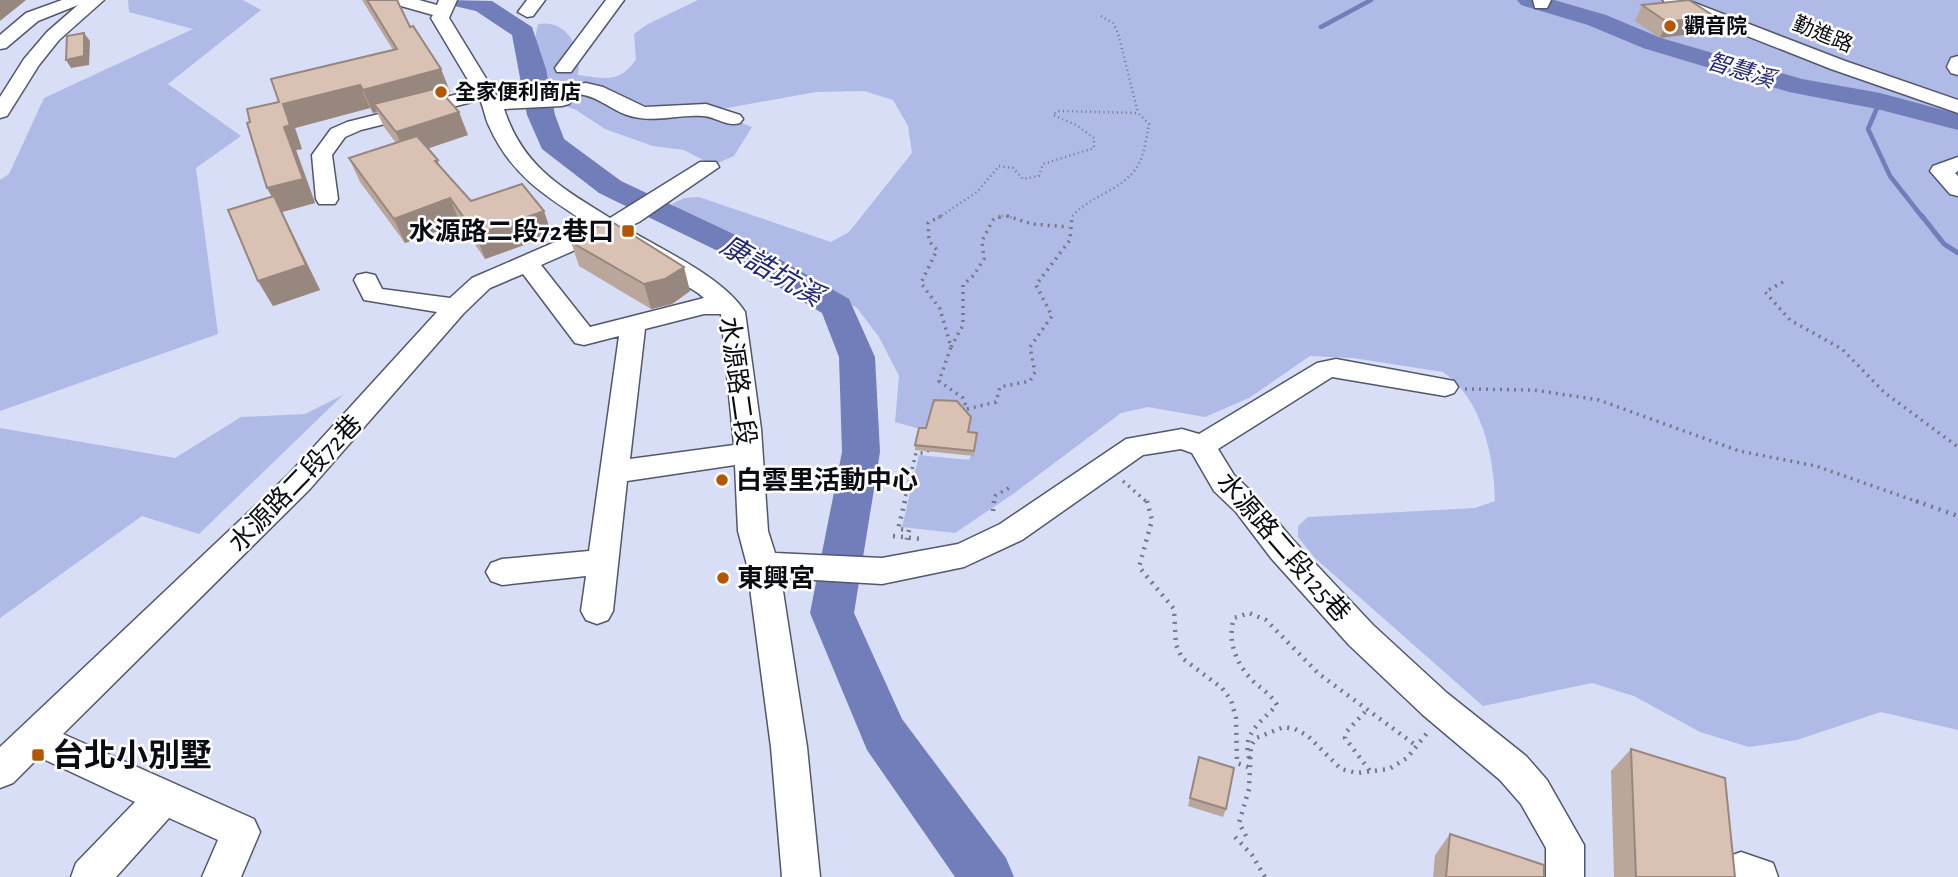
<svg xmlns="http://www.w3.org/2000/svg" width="1958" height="877" font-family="'Alegreya Sans','Noto Sans TC',sans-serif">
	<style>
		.green { fill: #afbae6 }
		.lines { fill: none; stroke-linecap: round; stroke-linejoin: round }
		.stream-far1 { stroke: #717eba; stroke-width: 4.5 }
		.stream { stroke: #717eba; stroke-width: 5 }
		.river { fill: #717eba; fill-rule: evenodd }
		.minor-casing { stroke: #52576b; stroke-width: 3 }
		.path-far2 { stroke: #747888; stroke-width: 2.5; stroke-dasharray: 1 3.5; stroke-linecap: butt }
		.path-far1 { stroke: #747888; stroke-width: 3.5; stroke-dasharray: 2 5; stroke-linecap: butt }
		.path { stroke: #747888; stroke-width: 4.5; stroke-dasharray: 2 6; stroke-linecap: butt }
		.minor { fill: #fff; fill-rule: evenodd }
		.wall { fill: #bba69b }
		.shaded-wall { fill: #98877e }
		.building { fill: #d9c1b4; stroke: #98877e; stroke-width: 2 }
		.poi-dot { fill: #b45704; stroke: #fff; stroke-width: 2.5 }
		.labels { text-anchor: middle; stroke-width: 5; stroke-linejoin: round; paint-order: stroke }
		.far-poi-label { font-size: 21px; font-weight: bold; fill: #0a0c14; stroke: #fff; text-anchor: start }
		.far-street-label { font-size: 21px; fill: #0a0c14; stroke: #fff }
		.far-water-label { font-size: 23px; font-style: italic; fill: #242871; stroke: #fff }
		.poi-label { font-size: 26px; font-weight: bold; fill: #0a0c14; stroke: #fff; text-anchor: start }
		.street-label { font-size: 26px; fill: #0a0c14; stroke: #fff }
		.water-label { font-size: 28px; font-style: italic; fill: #242871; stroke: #fff }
		.near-poi-label { font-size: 32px; font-weight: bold; fill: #0a0c14; stroke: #fff; text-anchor: start }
	</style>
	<rect width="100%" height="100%" fill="#d8def6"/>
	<g class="green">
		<polygon points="128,0 243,0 261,10 168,84 241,136 196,168 218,334 0,411 0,180 9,174 44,98 193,29 129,12"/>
		<path d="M698,0H1958V730L1881,712L1797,740L1749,747L1700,732L1634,696L1592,683L1483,706L1315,558L1298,537V526L1308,517L1475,508L1495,501C1494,456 1482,399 1443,372L1353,358L1310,356L1249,398L1205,417L1148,407L1121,413L1013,494L955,533L902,527L919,455L969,460L976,445L895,422L899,376L879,337L857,308L786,264L682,213L672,204L684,198L699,197L831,242L849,232L912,153L908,126L893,100L864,91L816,92L727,108L702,106L663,109L632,102L592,86L549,82L535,39L538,24C568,19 582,49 578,75C605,78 618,84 636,60L634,34L646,25Z"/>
		<polygon points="575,90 647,116 718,114 752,127 734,156 713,165 684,150 653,146 605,129 576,110 560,104"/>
		<polygon points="343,395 199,534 142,516 0,618 0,428 175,458 241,417 305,414"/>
	</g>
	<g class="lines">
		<g class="stream-far1">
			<polyline points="1321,27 1371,0"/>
			<polyline points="1880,101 1868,129 1890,176 1923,218"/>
		</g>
		<polyline class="stream" points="1922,216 1944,244 1958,253"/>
		<g class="river">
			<polygon points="446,0 492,1 532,27 546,69 555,115 564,139 621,181 744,239 849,299 875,357 880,452 854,613 902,719 1006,858 1014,877 955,877 867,750 810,613 842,452 839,357 822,313 722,253 599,193 542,149 527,115 512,35 476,11 450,5"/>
			<polygon points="1517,0 1554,0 1606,15 1661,38 1802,79 1880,93 1958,114 1958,130 1877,109 1789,92 1643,48 1588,25 1521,5"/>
		</g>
		<defs>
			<g id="minor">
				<polygon points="62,0 104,0 59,40 39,65 7,116 0,118 0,97 24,59 47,32 78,5 38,21 6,48 0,49 0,35 26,13"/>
				<path d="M391,0H419L437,5L439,0H457L449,18L498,98L555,94L560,87L586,83L603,87L645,107L706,104L740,115L743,119L740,123C726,127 717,117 703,116C677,114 654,124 627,115C610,109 596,95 577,94L569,104L562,106L504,109C523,167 562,188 610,218L700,162H716L719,167L639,222L626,228C662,250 723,277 745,312L761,429L768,531L775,553L882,558L958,544L1000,524L1126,439L1182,429L1199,434L1317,363L1336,359L1454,381L1458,387L1454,393L1445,396L1332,377L1218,449L1234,475L1256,496L1293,540L1373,625L1447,693L1526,756L1547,780L1584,845V877H1546V848L1521,804L1500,780L1423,715L1349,645L1271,558L1236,512L1214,491L1192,453L1181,449L1143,455L1022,540L964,567L882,584L781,578L807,747L820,877H782L771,747L747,565L738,531L735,465L627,481L613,611L608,620L597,624L586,620L581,611L586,576L502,585L491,581L486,572L491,563L502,559L589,551L619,336L584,345L575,343L523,274L490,288L464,313L309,490L63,734L254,819L260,832L241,877H202L218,840L169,818L116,877H71L76,863L135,802L39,757L13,783L0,788V747L289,474L437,312L364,300L354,280L357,275L366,273L375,275L382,289L450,298L472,278L592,226C548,198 511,176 489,126C485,118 484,108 480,100L361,130L345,137L332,155L338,199L335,204H319L316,199L312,155L331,129L347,122L474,90L431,18L433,15L394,4ZM607,236L698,293L704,298L590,327L541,265ZM704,314H721L734,445L630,459L645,329Z"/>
				<polygon points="527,0 545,0 533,16 527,17 518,12"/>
				<polygon points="606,0 624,0 571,72 557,72 555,68"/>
				<polygon points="1533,0 1551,0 1547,8 1535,8"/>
				<polygon points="1663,0 1687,0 1845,61 1958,100 1958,113 1831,69 1666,4"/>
				<polygon points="1958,56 1958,75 1951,73 1947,67 1951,58"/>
				<polygon points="1958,157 1958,171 1955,173 1958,176 1958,196 1950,194 1930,171 1933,166"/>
				<polygon points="1741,852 1773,863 1778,877 1723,877 1722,871 1727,857"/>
			</g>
		</defs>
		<use href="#minor" class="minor-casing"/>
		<g class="path-far2">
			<polyline points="1101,16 1113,23 1118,33 1138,113"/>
			<path d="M938,218L977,192L999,166L1013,168L1023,179L1039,176L1043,164L1094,148V138L1076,125L1053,115L1058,111L1138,113L1149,124C1146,138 1145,154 1137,167C1122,191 1088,196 1071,218"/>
			<polyline points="998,218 1004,215 1013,218"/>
		</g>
		<g class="path-far1">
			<polyline points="941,216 928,223 929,241 937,250 921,283 940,309 951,347 939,381 963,398 967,409"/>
			<polyline points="1007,216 1032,224 1069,227"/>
			<polyline points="1783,282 1765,292 1790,320 1842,349 1885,393 1958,447"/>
			<polyline points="951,347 963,325 963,285 974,275 984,259 982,241 993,220 1002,216"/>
			<polyline points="1465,389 1534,390 1599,400 1739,451 1816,466 1921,503"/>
			<polyline points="967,409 996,402 1000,387 1030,381 1035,372 1030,347 1052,316 1036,285 1070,240 1072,216"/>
			<polyline points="962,411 967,409"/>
			<polyline points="1123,481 1148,503"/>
			<polyline points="904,503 916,453 926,453 929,449"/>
			<polyline points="994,503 995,496 1012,486"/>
		</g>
		<g class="path">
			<polyline points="905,501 898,529 909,530 906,543"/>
			<polyline points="994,501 993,511 996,514"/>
			<polyline points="1147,501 1152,520 1139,567 1174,609 1176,645 1182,658 1222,688 1231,700 1236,718 1237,763 1248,767"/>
			<polyline points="1916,501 1958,516"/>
			<polyline points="893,536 922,539"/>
			<polyline points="1365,712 1347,731 1345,738 1370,771"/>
			<path d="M1249,758C1242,733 1261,722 1277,705C1271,694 1261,689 1253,681C1236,664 1227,641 1234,618L1249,613L1266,620L1319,674L1418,747"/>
			<polyline points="1246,836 1239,823 1249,789 1251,746 1256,738 1284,727 1295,729 1308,736 1341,769 1357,773 1389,769 1407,758 1427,733"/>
			<polyline points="1235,837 1252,855 1265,877"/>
		</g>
		<use href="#minor" class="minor"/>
	</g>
	<g class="wall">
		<polygon points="362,0 397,0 410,27 441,69 450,92 443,94 468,135 428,148 438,160 440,167 471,201 552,235 485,259 460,223 405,243 360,182 349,158 396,143 384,127 377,112 373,113 370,108 295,128 302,149 296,150 315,203 282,212 320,290 273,306 258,281 272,197 267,188 250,122 279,102 393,50"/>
		<polygon points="1642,5 1714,16 1706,32 1660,38 1635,21"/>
		<polygon points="571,242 690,291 672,304 651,309 579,266"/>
		<polygon points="971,417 969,433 977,433 974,456 915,450 915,445 926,428"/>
		<polygon points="1631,749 1735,877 1614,877 1611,771"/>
		<polygon points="1199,757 1226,809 1223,817 1188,806"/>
		<polygon points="1450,834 1544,877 1433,877 1435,855"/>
	</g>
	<g class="shaded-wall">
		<polygon points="0,0 26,0 0,21"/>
		<polygon points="1714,16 1706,32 1660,38 1667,22"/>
		<polygon points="84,33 90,41 89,65 71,68 66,60"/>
		<polygon points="441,69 450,92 379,111 374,104 377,112 373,113 363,90"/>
		<polygon points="360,85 370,108 295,128 302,149 296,150 315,203 282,212 320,290 273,306 258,281 281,213 267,188 284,127 283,104"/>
		<polygon points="459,112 468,135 406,156 396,132"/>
		<polygon points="450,198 460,223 405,243 394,219"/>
		<polygon points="544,211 552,235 485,259 476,235"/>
		<polygon points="684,267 690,291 672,304 651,309 644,284"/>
	</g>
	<g class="building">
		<polygon points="367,0 397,0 410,27 413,26 441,69 363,90 360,85 283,104 290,125 284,127 303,179 267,188 247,123 250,122 247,109 279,102 271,79 397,49"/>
		<polygon points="1689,0 1714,16 1667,22 1642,5"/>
		<polygon points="84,33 84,56 66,60 67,36"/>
		<polygon points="438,88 459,112 396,132 374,104"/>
		<polygon points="417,136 438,160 435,161 471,201 522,184 544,211 476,235 450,198 394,219 349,158"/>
		<polygon points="274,196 306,265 258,281 228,210"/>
		<polygon points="609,220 684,267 665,279 644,284 571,242"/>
		<polygon points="934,400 957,401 971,417 968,432 977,433 974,451 915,445 919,428 926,428"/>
		<polygon points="1631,749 1725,778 1735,877 1636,877"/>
		<polygon points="1199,757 1234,768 1226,809 1190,798"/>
		<polygon points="1450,834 1544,865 1544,877 1446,877"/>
	</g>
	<g class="poi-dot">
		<circle cx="1670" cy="26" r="7"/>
		<circle cx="441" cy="92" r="7"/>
		<rect x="621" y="224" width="14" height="14" rx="3.5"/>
		<circle cx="722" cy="480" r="7"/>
		<circle cx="723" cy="578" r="7"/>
		<rect x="31" y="748" width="14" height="14" rx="3.5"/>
	</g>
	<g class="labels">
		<g class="far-poi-label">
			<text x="1684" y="33">觀音院</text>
			<text x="455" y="99">全家便利商店</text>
		</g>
		<g class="far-street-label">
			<text transform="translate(1823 34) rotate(22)" y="7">勤進路</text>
		</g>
		<g class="far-water-label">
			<text transform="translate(1741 70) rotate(17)" y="8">智慧溪</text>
		</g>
		<g class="poi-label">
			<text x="614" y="240" text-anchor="end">水源路二段72巷口</text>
			<text x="736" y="489">白雲里活動中心</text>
			<text x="737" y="587">東興宮</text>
		</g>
		<g class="street-label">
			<text transform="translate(738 381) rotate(82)" y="9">水源路二段</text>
			<text transform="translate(295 483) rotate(-46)" y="9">水源路二段72巷</text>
			<text transform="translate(1284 547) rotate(49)" y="9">水源路二段125巷</text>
		</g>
		<g class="water-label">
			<text transform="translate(772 270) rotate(30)" y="10">康誥坑溪</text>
		</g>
		<g class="near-poi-label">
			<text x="52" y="766">台北小別墅</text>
		</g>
	</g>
</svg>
